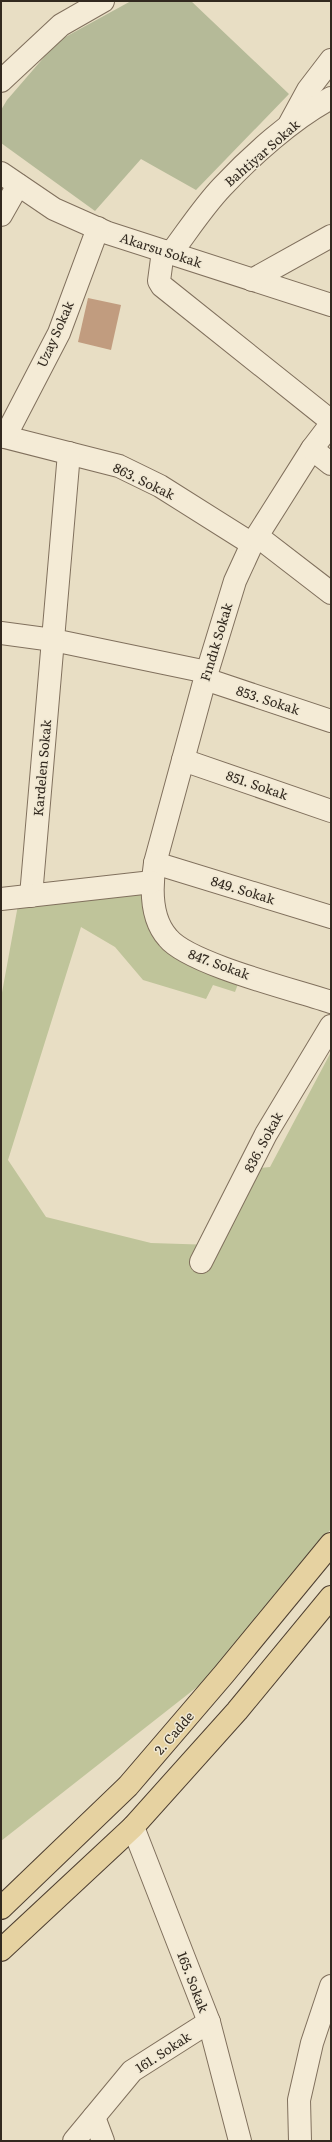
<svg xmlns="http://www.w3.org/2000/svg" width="332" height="2142" font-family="Literata,serif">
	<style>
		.green { fill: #bfc49a }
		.cemetery { fill: #b5ba98 }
		.building { fill: #c19c7f }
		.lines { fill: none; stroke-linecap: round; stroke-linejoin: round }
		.minor-casing { stroke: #80705d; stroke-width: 24 }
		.major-casing { stroke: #4e3f31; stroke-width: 24 }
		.minor { stroke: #f4ebd6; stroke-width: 22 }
		.major { stroke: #e6d2a1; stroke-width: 22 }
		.labels { text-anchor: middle; stroke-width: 3; stroke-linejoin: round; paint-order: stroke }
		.street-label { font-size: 13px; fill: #32291f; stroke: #f0e8d3 }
	</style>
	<rect width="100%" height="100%" fill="#e8dec4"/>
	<polygon class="green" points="139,890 146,898 164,944 238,984 235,992 213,985 206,999 143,980 115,947 81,927 8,1160 46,1217 151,1243 214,1245 260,1168 270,1167 331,1052 331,1529 206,1680 1,1841 1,998 18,905"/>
	<polygon class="cemetery" points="131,1 191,1 289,94 196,190 141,159 95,211 1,143 1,110 7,100 58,41"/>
	<polygon class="building" points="88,298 121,305 111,350 78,342"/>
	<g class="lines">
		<defs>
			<g id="minor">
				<polyline points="1,81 61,25 103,1"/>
				<polyline points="290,123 308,90 331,60"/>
				<polyline points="1,173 54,209 108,233 331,305"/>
				<polyline points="1,215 18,185"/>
				<polyline points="163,251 159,281 162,286 331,421"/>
				<path d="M171,253C187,232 203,207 222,187C251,156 292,119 331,98"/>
				<polyline points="252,280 331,236"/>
				<path d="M331,424L312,449L252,544L235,581L205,679L155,863C151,888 150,918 168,938C189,964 295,990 331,1002"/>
				<polyline points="1,436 119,466 160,486 252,544"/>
				<polyline points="5,437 59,333 98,228"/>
				<polyline points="312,449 331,464"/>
				<polyline points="257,536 331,593"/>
				<polyline points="1,633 53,640 207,672"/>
				<polyline points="205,679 331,721"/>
				<polyline points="183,760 331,811"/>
				<polyline points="155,863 331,917"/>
				<polyline points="31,896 69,453"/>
				<polyline points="1,899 152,882"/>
				<polyline points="201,1262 266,1134 331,1026"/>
				<polyline points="133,1827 209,2022 240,2141"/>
				<polyline points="94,2117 103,2141"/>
				<polyline points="74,2141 132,2071 209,2022"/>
				<polyline points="300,2141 299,2100 312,2043 331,1986"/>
			</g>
			<g id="major">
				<polyline points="1,1908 128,1786 224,1674 331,1544"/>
				<polyline points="1,1950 133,1827 237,1711 331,1597"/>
			</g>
		</defs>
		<use href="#minor" class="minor-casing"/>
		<use href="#major" class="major-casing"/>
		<use href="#minor" class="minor"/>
		<use href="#major" class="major"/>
	</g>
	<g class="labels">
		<g class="street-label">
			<text transform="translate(262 153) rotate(-41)" y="5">Bahtiyar Sokak</text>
			<text transform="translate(161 250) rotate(18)" y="5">Akarsu Sokak</text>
			<text transform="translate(55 334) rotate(-66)" y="5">Uzay Sokak</text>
			<text transform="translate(144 481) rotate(26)" y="5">863. Sokak</text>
			<text transform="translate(216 642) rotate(-73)" y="5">Fındık Sokak</text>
			<text transform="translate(268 700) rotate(18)" y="5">853. Sokak</text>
			<text transform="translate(42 768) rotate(-85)" y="5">Kardelen Sokak</text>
			<text transform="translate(257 785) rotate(19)" y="5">851. Sokak</text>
			<text transform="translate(243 890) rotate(17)" y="5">849. Sokak</text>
			<text transform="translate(219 964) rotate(20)" y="5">847. Sokak</text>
			<text transform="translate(263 1142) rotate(-62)" y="5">836. Sokak</text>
			<text transform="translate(174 1733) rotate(-49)" y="5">2. Cadde</text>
			<text transform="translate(193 1982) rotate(69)" y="5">165. Sokak</text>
			<text transform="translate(163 2052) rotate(-33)" y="5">161. Sokak</text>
		</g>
	</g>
	<rect width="332" height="2142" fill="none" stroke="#32291f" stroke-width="4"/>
</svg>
